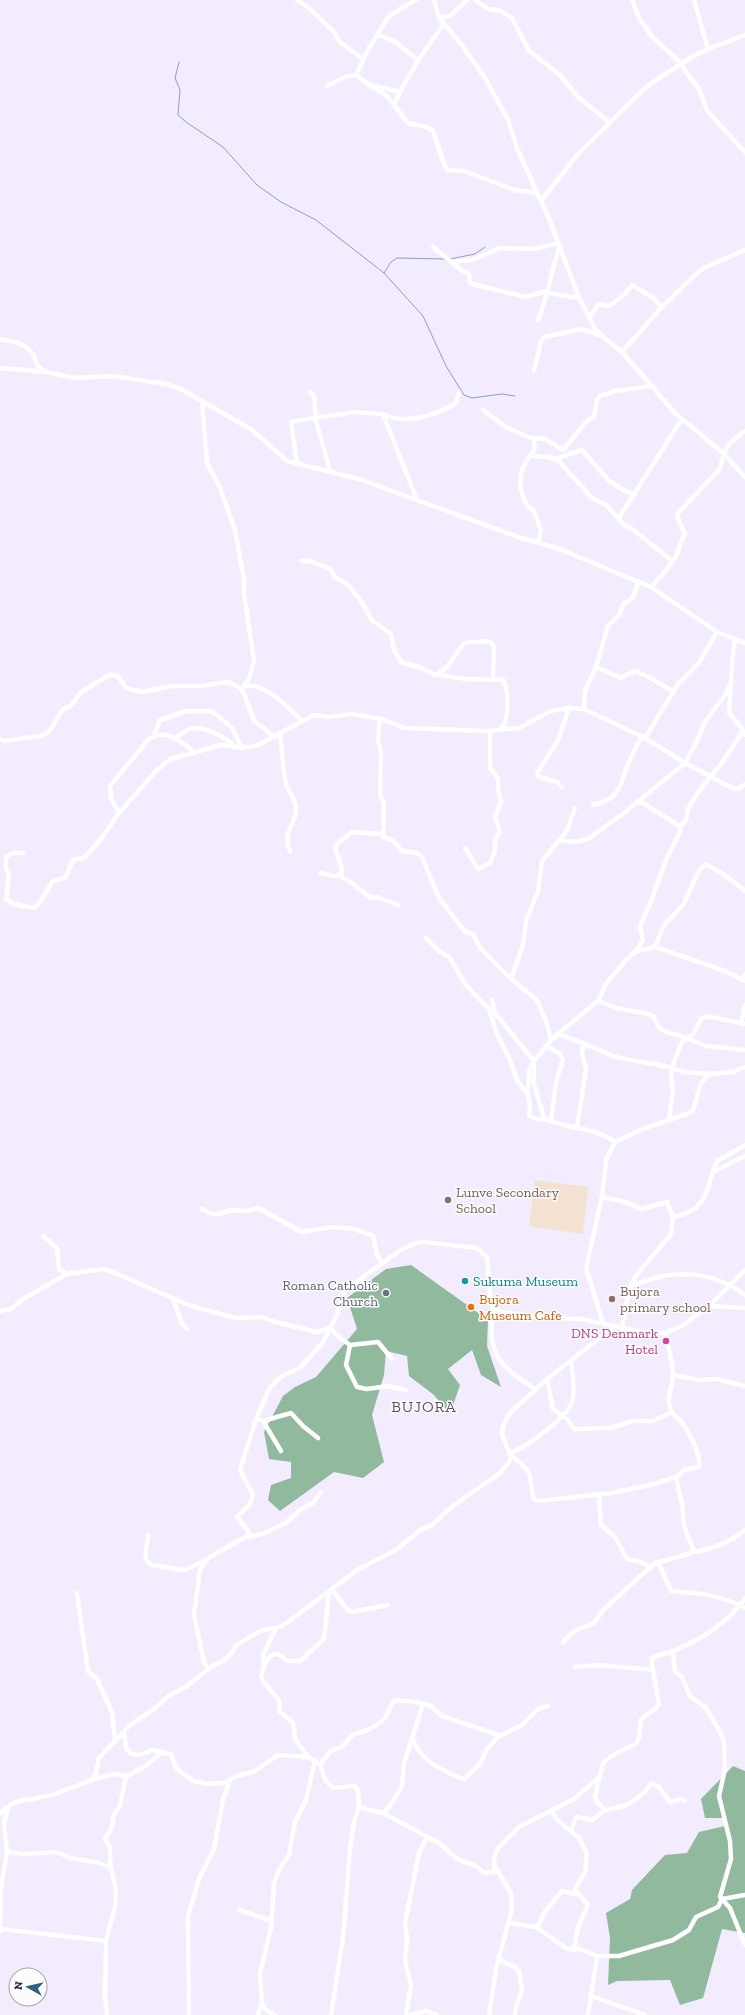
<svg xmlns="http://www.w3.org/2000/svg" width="745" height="2015" font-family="'Zilla Slab',serif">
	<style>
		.education { fill: #f5e1d2 }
		.forest { fill: #91b99e }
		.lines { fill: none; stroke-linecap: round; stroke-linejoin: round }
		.stream { stroke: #89a0c3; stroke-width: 1 }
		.minor { stroke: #fff; stroke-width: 4.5 }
		.education-dot { fill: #8d6e63; stroke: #fcfcfc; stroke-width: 1.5 }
		.culture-dot { fill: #0f9aa8; stroke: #fcfcfc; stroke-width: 1.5 }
		.worship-dot { fill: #6b7280; stroke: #fcfcfc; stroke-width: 1.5 }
		.food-dot { fill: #e8710a; stroke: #fcfcfc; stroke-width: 1.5 }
		.hotel-dot { fill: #d1479c; stroke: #fcfcfc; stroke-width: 1.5 }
		.labels { text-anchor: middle; stroke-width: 3; stroke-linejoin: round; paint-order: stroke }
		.education-label { font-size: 14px; fill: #785e54; stroke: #fcfcfc; text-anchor: start }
		.culture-label { font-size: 14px; fill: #0d838f; stroke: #fcfcfc; text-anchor: start }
		.worship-label { font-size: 14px; fill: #5b616d; stroke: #fcfcfc; text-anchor: end }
		.food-label { font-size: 14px; fill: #c56008; stroke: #fcfcfc; text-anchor: start }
		.hotel-label { font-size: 14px; fill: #b23c85; stroke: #fcfcfc; text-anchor: end }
		.quarter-label { font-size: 16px; letter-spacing: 1px; fill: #5c5367; stroke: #fcfcfc }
	</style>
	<rect width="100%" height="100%" fill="#f3ebfe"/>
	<polygon class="education" points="535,1180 588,1187 583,1234 529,1226"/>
	<g class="forest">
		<polygon points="411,1265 488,1320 487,1346 501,1387 481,1375 472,1350 448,1369 460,1385 450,1414 434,1395 409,1376 407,1356 386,1351 384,1375 372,1415 384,1462 363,1478 334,1472 280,1511 268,1500 271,1485 291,1478 291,1462 269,1459 264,1432 283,1396 295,1387 316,1377 357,1329 347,1298 386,1269"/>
		<polygon points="733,1766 745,1771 745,1933 722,1929 703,1998 680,2005 670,1980 617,1981 608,1985 610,1938 606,1913 630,1899 632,1890 665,1855 687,1853 699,1832 725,1826 724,1818 705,1818 701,1799"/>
	</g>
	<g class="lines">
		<g class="stream">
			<polyline points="179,62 175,78 180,90 178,115 186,122 223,147 257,185 281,202 316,220 384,273 423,316 446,366 464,395 472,398 502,394 515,396"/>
			<polyline points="450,259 475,254 485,247"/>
			<polyline points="384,273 391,262 397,258 445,259"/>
		</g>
		<g class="minor">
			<polyline points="297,0 309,8 334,32 339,41 363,59"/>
			<polyline points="434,0 439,18 461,44 485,78 508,120 517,148 550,221 578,295 594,327 602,336 622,352 675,413 724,454 745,477"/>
			<polyline points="475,0 488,9 501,11 512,18 529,51 560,75 578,97 609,122"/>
			<polyline points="632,0 639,18 653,38 681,63 685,71 698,87 708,112 745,152"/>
			<polyline points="694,0 708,49"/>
			<polyline points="439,18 450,16 467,0"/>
			<polyline points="378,35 394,41 418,60"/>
			<polyline points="356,75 368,84 399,92"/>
			<polyline points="368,84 387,96 408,123 426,127 433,131 444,164 448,170 464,171 515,190 537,193"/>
			<polyline points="327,86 345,77 356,75 369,48 387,19 392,14 416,0"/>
			<path d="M394,105C407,75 425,50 444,24"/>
			<polyline points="541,201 577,155 646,87 690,58 708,49 745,35"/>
			<polyline points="433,247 461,270 469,274 470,282 472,284 526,297 543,292 579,298"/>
			<polyline points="451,262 472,260 500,248 534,249 558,243"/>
			<polyline points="589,318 599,304 609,306 624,295 632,285 653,298 662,307"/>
			<path d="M538,320C548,297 551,272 559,248"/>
			<polyline points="0,339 19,343 26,347 33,354 38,366 46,372 75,378 112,376 166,384 181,389 252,430 287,461 359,479 521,538 557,548 651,587 717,632 745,643"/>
			<polyline points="622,352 660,309 694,276 704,268 745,250"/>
			<polyline points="0,368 46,372"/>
			<polyline points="534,371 541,341 544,337 581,329 600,335"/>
			<polyline points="310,392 314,396 316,421 330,471"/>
			<polyline points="202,402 207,463 220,488 235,530 244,580 244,594 254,660 250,676 242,690"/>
			<polyline points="483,410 506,427 531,438 545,439 563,450 587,421 594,417 597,400 600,396 615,391 653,386"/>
			<path d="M385,415C407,425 436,415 456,403L459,393"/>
			<path d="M533,438L535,448C531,455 525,462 522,470C518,484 522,504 534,511L541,530L538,543"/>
			<polyline points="529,456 548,457 557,459 592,498 606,505 624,525 634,530 672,561"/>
			<polyline points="555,459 582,450 609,481 625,491 635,494"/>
			<polyline points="297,464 291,422 353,412 383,414 417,500"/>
			<polyline points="618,519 682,419"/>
			<path d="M301,561H310L330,569L335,577L347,584L359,598L372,620L391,634L394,650L401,662L422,668L433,674L465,679L503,680C509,693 510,720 500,730"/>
			<path d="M651,587C660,577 671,567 677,554C680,546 680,541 685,534L677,517L678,513L719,470C722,464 722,460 724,454C727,444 737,437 745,431"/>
			<path d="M735,639C731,665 731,688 729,713L741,727L745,735"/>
			<polyline points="596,667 621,678 635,671 649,677 674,692"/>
			<polyline points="437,674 446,668 464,643 487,641 492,643 494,647 493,679"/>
			<path d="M243,686C266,681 287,708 303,721"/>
			<polyline points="584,709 585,691 596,667 608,626 620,614 623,604 632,599 639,581"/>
			<polyline points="380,719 378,741 381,752 380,795 384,804 383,837 392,840 402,851 417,853 422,857 439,898 465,932 473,934 480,948 511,979 537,1000 546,1021 551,1040"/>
			<path d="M280,735C283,751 282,767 286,784C288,791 295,799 296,807C298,823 281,831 290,851"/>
			<polyline points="153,737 160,720 186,711 212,711 232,728 242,748"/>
			<path d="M176,737C180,735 185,731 189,729C204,724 225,738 235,746"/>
			<polyline points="645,738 678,684 699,663 717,632"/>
			<polyline points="0,739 5,741 41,736 50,731 62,710 72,705 80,693 109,675 118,676 126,688 142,692 172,686 200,686 229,682 238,687 244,693 254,721 275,737"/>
			<polyline points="562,787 557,782 539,777 537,773 558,740 569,708"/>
			<polyline points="638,802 643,803 678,825 682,825 686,820 688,809 698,792 721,764 743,731"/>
			<path d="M593,805C620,798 618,790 627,767C631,756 636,746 642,736"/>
			<path d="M119,813L111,798L110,786L149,739C165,728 181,741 193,751"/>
			<polyline points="559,840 574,842 588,839 624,813 685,763 696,743 705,722 725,695 729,686"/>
			<polyline points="465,848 478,869 490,863 495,851 495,840 500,832 495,817 501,802 498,790 498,778 490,768 490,731"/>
			<polyline points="24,853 13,853 6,857 6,868 9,876 6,899 13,904 34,908 38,905 53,881 65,878 73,860 83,858 88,854 101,839 119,813 158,769 171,759 221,745 242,748 256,746 314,715 328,717 351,714 382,719 404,728 487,731 519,728 551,711 569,708 584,709 645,738 685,763 732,788 738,789 745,784"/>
			<path d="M320,873L335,876L341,875C344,866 336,856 335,846L352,832L383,834"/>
			<polyline points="339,876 348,880 371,898 377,897 398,905"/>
			<polyline points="426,938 439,951 450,958 465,984 489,1009 497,1034 509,1058 518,1082 527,1093"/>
			<path d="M655,947L664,925L683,905L699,871L706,864C721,873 731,878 745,891"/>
			<polyline points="635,952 643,940 640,926 650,904 666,860 680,832 680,826"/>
			<polyline points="511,979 523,945 526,921 538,891 542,861 567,831 575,808"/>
			<polyline points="743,980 745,974"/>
			<polyline points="492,1000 495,1013 534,1061 529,1070 529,1083 527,1090 530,1105 529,1116 536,1119 547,1120"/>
			<polyline points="598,1001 616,1008 649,1014 653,1016 659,1028 666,1032 678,1035 706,1046 745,1050"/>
			<polyline points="741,1024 745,1005"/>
			<polyline points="555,1036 560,1035 583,1043 615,1057 669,1067 683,1072 710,1074"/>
			<polyline points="546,1046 559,1053 563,1060 556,1082 551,1121"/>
			<polyline points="669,1121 673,1090 671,1077 673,1064 683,1040 693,1035 701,1019 706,1016 745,1024"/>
			<polyline points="577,1127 586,1070 582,1053 583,1043"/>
			<path d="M615,1142C593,1126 566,1130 544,1118L534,1084V1061L555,1036L598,1001L607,982L627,959L635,952L655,947L725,971L745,981"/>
			<polyline points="713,1172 745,1156"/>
			<polyline points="602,1197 625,1202 641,1209 667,1202 673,1217 671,1234 634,1278 628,1295 622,1327"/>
			<polyline points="202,1209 211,1214 218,1214 231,1210 247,1211 259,1208 301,1232 333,1227 354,1229 373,1236 377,1255 382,1263"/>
			<path d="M673,1217C679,1215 686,1214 691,1211C709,1201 709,1178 717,1161L745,1145"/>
			<polyline points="43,1236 57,1248 59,1269 67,1274"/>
			<path d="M631,1285C642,1283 652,1278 663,1276C693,1271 721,1277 745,1295"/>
			<polyline points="173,1299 182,1324 187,1329"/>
			<polyline points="709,1306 745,1308"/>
			<path d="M493,1307C488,1355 496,1363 535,1389"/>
			<polyline points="0,1311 11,1309 23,1299 67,1274 103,1269 115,1273 191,1306 236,1318 262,1317 272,1321 317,1332 330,1328 339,1337 350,1345 346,1365 357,1387 367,1389 388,1386 406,1390"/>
			<path d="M603,1323L586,1268L602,1197L606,1160L615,1142L643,1129L692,1112C699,1099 696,1083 710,1074L733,1072L745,1067"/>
			<polyline points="350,1345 378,1342 392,1359"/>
			<path d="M571,1361C572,1373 576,1390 572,1402C568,1416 525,1449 510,1453C515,1460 524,1465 528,1471C532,1480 531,1490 534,1499L539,1501L611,1493L655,1484L676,1477L684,1470L699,1467C701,1454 690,1434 683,1424C679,1418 673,1416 670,1408C666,1397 673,1386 673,1375C673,1361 668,1346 665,1333"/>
			<polyline points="673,1375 699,1380 716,1379 745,1386"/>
			<polyline points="547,1379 553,1409 567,1419 574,1429 610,1428 633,1421 653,1421 672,1412"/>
			<polyline points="256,1419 263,1421 291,1413 303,1426 318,1438"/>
			<polyline points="263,1421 281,1451"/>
			<path d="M676,1477L682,1503L684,1526L694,1552C710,1550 733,1541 745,1530"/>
			<polyline points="599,1495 601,1525 615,1537 627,1559 641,1562 650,1567"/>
			<path d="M148,1535C148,1545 141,1559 151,1565L185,1570L204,1561"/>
			<polyline points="248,1537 265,1533 287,1522 300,1510 313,1503 321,1492"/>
			<path d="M658,1562L671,1591C697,1593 722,1595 745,1608"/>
			<polyline points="332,1590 348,1610 352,1612 388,1605"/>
			<polyline points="77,1593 88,1671 97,1679 112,1712 115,1741"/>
			<polyline points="276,1628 263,1655 264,1666 261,1676 263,1681 279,1700 280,1712 293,1723 295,1739 308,1757 320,1764 325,1780 333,1788 355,1786 358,1791 359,1807 354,1822 350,1849 343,1938 331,2015"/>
			<polyline points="563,1642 574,1631 594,1623 604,1609 654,1564 694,1552"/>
			<polyline points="673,1652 675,1671 682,1677 690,1696 706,1708 720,1732 724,1742 725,1769 719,1796 730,1841 731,1859 720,1897 730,1908 745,1945"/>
			<path d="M264,1666L271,1655C279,1652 281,1656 287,1661H300L324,1639L329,1592"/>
			<polyline points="575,1667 599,1665 653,1670"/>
			<polyline points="208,1669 204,1662 194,1615 200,1570 206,1561 210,1557 249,1535 249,1532 237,1517 249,1505 253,1495 240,1470 256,1419 270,1387 282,1376 300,1368 323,1342 336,1317 345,1290 399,1251 416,1243 424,1242 477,1248 487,1257 491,1302 493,1307 503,1312 544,1318 581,1319 643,1332 665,1333 682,1326 709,1306 745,1270"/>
			<polyline points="124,1732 126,1748 131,1754 140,1755 152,1750 171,1754 175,1766 179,1771 194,1781 208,1784 224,1783 237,1776 255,1771 278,1755 308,1757"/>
			<path d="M412,1738C422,1762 438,1768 460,1778L464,1779L480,1764L487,1749L498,1737L522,1725L538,1709L548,1706"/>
			<polyline points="320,1764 331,1751 343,1746 352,1735 370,1729 382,1721 386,1717 393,1702 396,1700 416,1702 431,1706 442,1716 501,1736"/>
			<polyline points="94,1779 114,1774 124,1776 129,1775 144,1767 163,1752"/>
			<polyline points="359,1807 381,1813 385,1812 390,1806 402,1786 404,1764 423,1704"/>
			<path d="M605,1810L597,1802L595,1796L602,1766L605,1761L618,1752L636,1744L639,1738L641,1719L655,1709L659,1704L652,1665V1658C658,1654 666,1654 673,1651C700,1640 728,1623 745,1598"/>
			<polyline points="552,1811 557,1820 579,1838 587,1854 585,1872 575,1889 588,1905 578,1927 574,1950"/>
			<polyline points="383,1813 439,1843 459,1860 474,1865 485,1873 497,1871"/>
			<polyline points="0,1814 6,1808"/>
			<polyline points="571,1831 576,1817 592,1820 605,1810 624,1806 633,1801 644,1793 651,1783 659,1787 670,1802 682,1799 685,1801"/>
			<polyline points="7,1852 24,1854 57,1852 70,1858 99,1863 111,1868"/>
			<polyline points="239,1910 272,1921"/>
			<polyline points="510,1923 536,1927 567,1949 580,1949 597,1956"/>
			<polyline points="537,1928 546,1910 562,1891 579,1895"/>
			<polyline points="0,1929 106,1941"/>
			<polyline points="0,1932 1,1888 7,1852 4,1822 9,1806 15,1802 52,1795 92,1780 96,1773 99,1758 130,1725 153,1710 170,1695 187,1686 208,1669 224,1660 233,1652 235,1646 260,1631 280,1627 292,1619 357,1570 396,1550 419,1531 432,1525 454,1505 499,1474 508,1464 511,1457 502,1435 503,1426 510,1413 547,1379 615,1326"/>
			<polyline points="499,1957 503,1962 515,1967 519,1972 522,1990 516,2007 515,2015"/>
			<polyline points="591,1996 645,2015"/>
			<polyline points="107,2015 105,1998 106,1941 115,1907 116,1891 110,1863 110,1848 105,1839 112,1827 114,1814 120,1806 126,1776"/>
			<polyline points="189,2015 188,1916 199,1879 214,1849 223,1800 230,1780"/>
			<polyline points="258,2015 262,2004"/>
			<polyline points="275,2015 266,2010 262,2004 260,1974 271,1928 274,1883 279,1870 289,1855 295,1822 306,1800 315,1761"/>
			<polyline points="406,2015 411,1985 405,1961 407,1938 405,1923 419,1853 427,1837"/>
			<polyline points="410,2015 426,2011 437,2015"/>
			<polyline points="489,2015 496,1969 512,1909 511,1893 494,1865 494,1859 497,1849 519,1827 574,1799 599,1777"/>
			<polyline points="588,2015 597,1956 619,1956 673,1940 689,1930 696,1917 718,1907 722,1899 745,1895"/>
		</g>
	</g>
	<g class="education-dot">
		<circle cx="448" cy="1200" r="4"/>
		<circle cx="612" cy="1299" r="4"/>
	</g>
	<circle class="culture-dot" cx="465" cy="1281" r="4"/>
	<circle class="worship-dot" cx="386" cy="1293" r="4"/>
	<circle class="food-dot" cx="471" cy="1307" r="4"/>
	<circle class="hotel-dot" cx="666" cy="1341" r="4"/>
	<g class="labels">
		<g class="education-label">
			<text x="456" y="1197">Lunve Secondary<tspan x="456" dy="16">School</tspan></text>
			<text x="620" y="1296">Bujora<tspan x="620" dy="16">primary school</tspan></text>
		</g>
		<g class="culture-label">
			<text x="473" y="1286">Sukuma Museum</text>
		</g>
		<g class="worship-label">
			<text x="378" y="1290">Roman Catholic<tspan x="378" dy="16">Church</tspan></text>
		</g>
		<g class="food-label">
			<text x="479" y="1304">Bujora<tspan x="479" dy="16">Museum Cafe</tspan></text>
		</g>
		<g class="hotel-label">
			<text x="658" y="1338">DNS Denmark<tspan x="658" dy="16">Hotel</tspan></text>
		</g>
		<g class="quarter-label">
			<text x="424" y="1412">BUJORA</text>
		</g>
	</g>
	<g transform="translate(28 1987) rotate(278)"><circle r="19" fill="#fcfcfc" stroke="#a6a4a8"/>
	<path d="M0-3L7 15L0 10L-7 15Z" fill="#2e617e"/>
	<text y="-6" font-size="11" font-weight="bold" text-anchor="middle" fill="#25212a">N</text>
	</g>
</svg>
